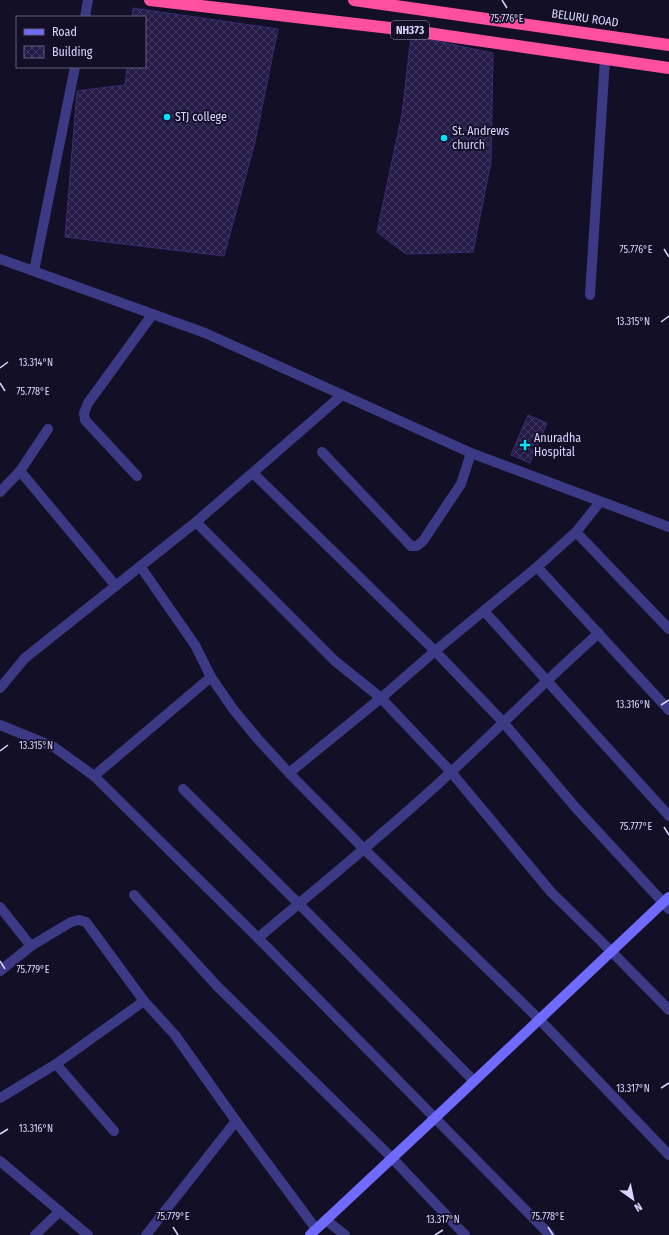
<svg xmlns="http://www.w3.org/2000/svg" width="669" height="1235" font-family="'Fira Sans Condensed',sans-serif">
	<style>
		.building { fill: url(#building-cross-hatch); stroke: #3b2d73 }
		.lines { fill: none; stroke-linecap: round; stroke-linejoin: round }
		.lane { stroke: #3d3a85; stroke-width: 10 }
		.street { stroke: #3d3a85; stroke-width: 10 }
		.secondary { stroke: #6f6bff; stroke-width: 10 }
		.highway { stroke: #ff4fa3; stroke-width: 12 }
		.ticks { fill: none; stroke: #d9d4ff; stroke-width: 1.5 }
		.poi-dot { fill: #00e5ff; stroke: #130f26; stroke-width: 1.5 }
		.labels { text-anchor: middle; stroke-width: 3.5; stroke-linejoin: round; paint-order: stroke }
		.shield { fill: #130f26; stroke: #9e99be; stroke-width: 1 }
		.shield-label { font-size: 11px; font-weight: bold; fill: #d9d4ff }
		.street-label { font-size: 12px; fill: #d9d4ff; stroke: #130f26 }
		.poi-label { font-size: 12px; fill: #d9d4ff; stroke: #130f26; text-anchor: start }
		.ticks-label { font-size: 10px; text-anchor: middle; fill: #d9d4ff; stroke: #130f26; stroke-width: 3.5; stroke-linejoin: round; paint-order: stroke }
	</style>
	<defs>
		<pattern id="building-cross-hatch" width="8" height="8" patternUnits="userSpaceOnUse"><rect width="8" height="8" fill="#241b47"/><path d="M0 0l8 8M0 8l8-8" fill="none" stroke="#433b63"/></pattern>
	</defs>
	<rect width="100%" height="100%" fill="#130f26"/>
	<g class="building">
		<polygon points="133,8 278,29 255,142 224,256 65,237 77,91 125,85 127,67 145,67 145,17 132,17"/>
		<polygon points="411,36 493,53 491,162 473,252 406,254 377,232 402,114"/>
		<polygon points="528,415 547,423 530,463 511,455"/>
	</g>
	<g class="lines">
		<g class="lane">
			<polyline points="590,295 605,59"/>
			<polyline points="137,476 85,420 84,413 88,403 152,315"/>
		</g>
		<g class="street">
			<polyline points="85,17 88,0"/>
			<polyline points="0,259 205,333 471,453 669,527"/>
			<polyline points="34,271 75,67"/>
			<polyline points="322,452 411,546 417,546 423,541 461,484 471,453"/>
			<polyline points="20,471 116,586"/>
			<polyline points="253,473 435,651 503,722 576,808 669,909"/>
			<polyline points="0,492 20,471 48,429"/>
			<polyline points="196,522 335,661 381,698 451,772 551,892 611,951 669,1010"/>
			<polyline points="576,532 669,629"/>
			<polyline points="140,566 195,645 211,677 233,709 257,738 289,773 364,849 539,1019 669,1155"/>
			<polyline points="537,567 669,710"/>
			<polyline points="484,611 669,816"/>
			<polyline points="0,688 25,658 196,522 342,395"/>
			<polyline points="0,725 54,747 94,776 258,938 550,1235"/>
			<polyline points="289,773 381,698 435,651 537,567 576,532 600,502"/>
			<polyline points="94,776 211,677"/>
			<polyline points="183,789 299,904 474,1081"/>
			<polyline points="134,895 217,986 392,1158 465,1235"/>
			<polyline points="0,907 31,946"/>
			<path d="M258,938C323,883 389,830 451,772C501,726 548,678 599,633"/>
			<polyline points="0,971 31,946 71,922 79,920 86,922 144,1001 175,1035 236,1121 316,1229"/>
			<polyline points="56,1064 114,1131"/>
			<polyline points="0,1098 56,1064 144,1001"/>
			<polyline points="0,1161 88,1235"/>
			<polyline points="326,1220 345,1235"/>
			<polyline points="35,1235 60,1211"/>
			<polyline points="146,1235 236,1121"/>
		</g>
		<polyline class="secondary" points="310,1235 435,1118 669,897"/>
		<g class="highway">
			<polyline points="150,0 407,30 669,68"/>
			<polyline points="354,0 669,45"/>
		</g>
	</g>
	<path class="ticks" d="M502,0L507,8M664,249L669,257M661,322L669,316M0,368L8,362M0,383L5,391M661,705L669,700M0,751L8,745M664,827L669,835M0,961L5,969M661,1088L669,1083M0,1134L8,1129M173,1227L178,1235M548,1227L553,1235M435,1235L443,1230"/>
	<g class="poi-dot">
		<circle cx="167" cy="117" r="4"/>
		<circle cx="444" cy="138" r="4"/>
		<path d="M523 439h4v4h4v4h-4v4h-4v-4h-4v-4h4z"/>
	</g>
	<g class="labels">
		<rect class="shield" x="391" y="21" width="38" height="18" rx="3"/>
		<g class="shield-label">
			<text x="410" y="34">NH373</text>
		</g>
		<g class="street-label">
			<text transform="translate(585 18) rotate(8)" y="4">BELURU ROAD</text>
		</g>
		<g class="poi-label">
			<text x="175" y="121">STJ college</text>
			<text x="452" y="135">St. Andrews<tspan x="452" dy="14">church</tspan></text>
			<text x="534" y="442">Anuradha<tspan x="534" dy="14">Hospital</tspan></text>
		</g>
	</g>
	<g class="ticks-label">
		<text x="507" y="22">75.776°E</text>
		<text x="636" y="253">75.776°E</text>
		<text x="633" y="325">13.315°N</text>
		<text x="36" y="366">13.314°N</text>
		<text x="33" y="395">75.778°E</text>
		<text x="633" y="708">13.316°N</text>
		<text x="36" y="749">13.315°N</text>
		<text x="636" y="830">75.777°E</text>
		<text x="33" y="973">75.779°E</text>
		<text x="633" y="1092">13.317°N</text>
		<text x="36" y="1132">13.316°N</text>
		<text x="173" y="1220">75.779°E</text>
		<text x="548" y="1220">75.778°E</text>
		<text x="443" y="1223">13.317°N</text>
	</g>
	<rect x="16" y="16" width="130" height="52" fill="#130f26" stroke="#625e7d"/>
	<rect x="24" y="29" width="20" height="6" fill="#6f6bff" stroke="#625e7d"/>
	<text x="52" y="36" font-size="12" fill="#d9d4ff">Road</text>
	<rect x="24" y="46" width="20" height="12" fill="url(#building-cross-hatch)" stroke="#625e7d"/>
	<text x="52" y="56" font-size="12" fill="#d9d4ff">Building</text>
	<g transform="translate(633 1199) rotate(147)" stroke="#130f26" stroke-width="3" paint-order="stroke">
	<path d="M0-3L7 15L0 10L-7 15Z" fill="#d9d4ff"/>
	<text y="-6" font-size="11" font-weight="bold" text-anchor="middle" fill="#d9d4ff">N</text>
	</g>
</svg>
